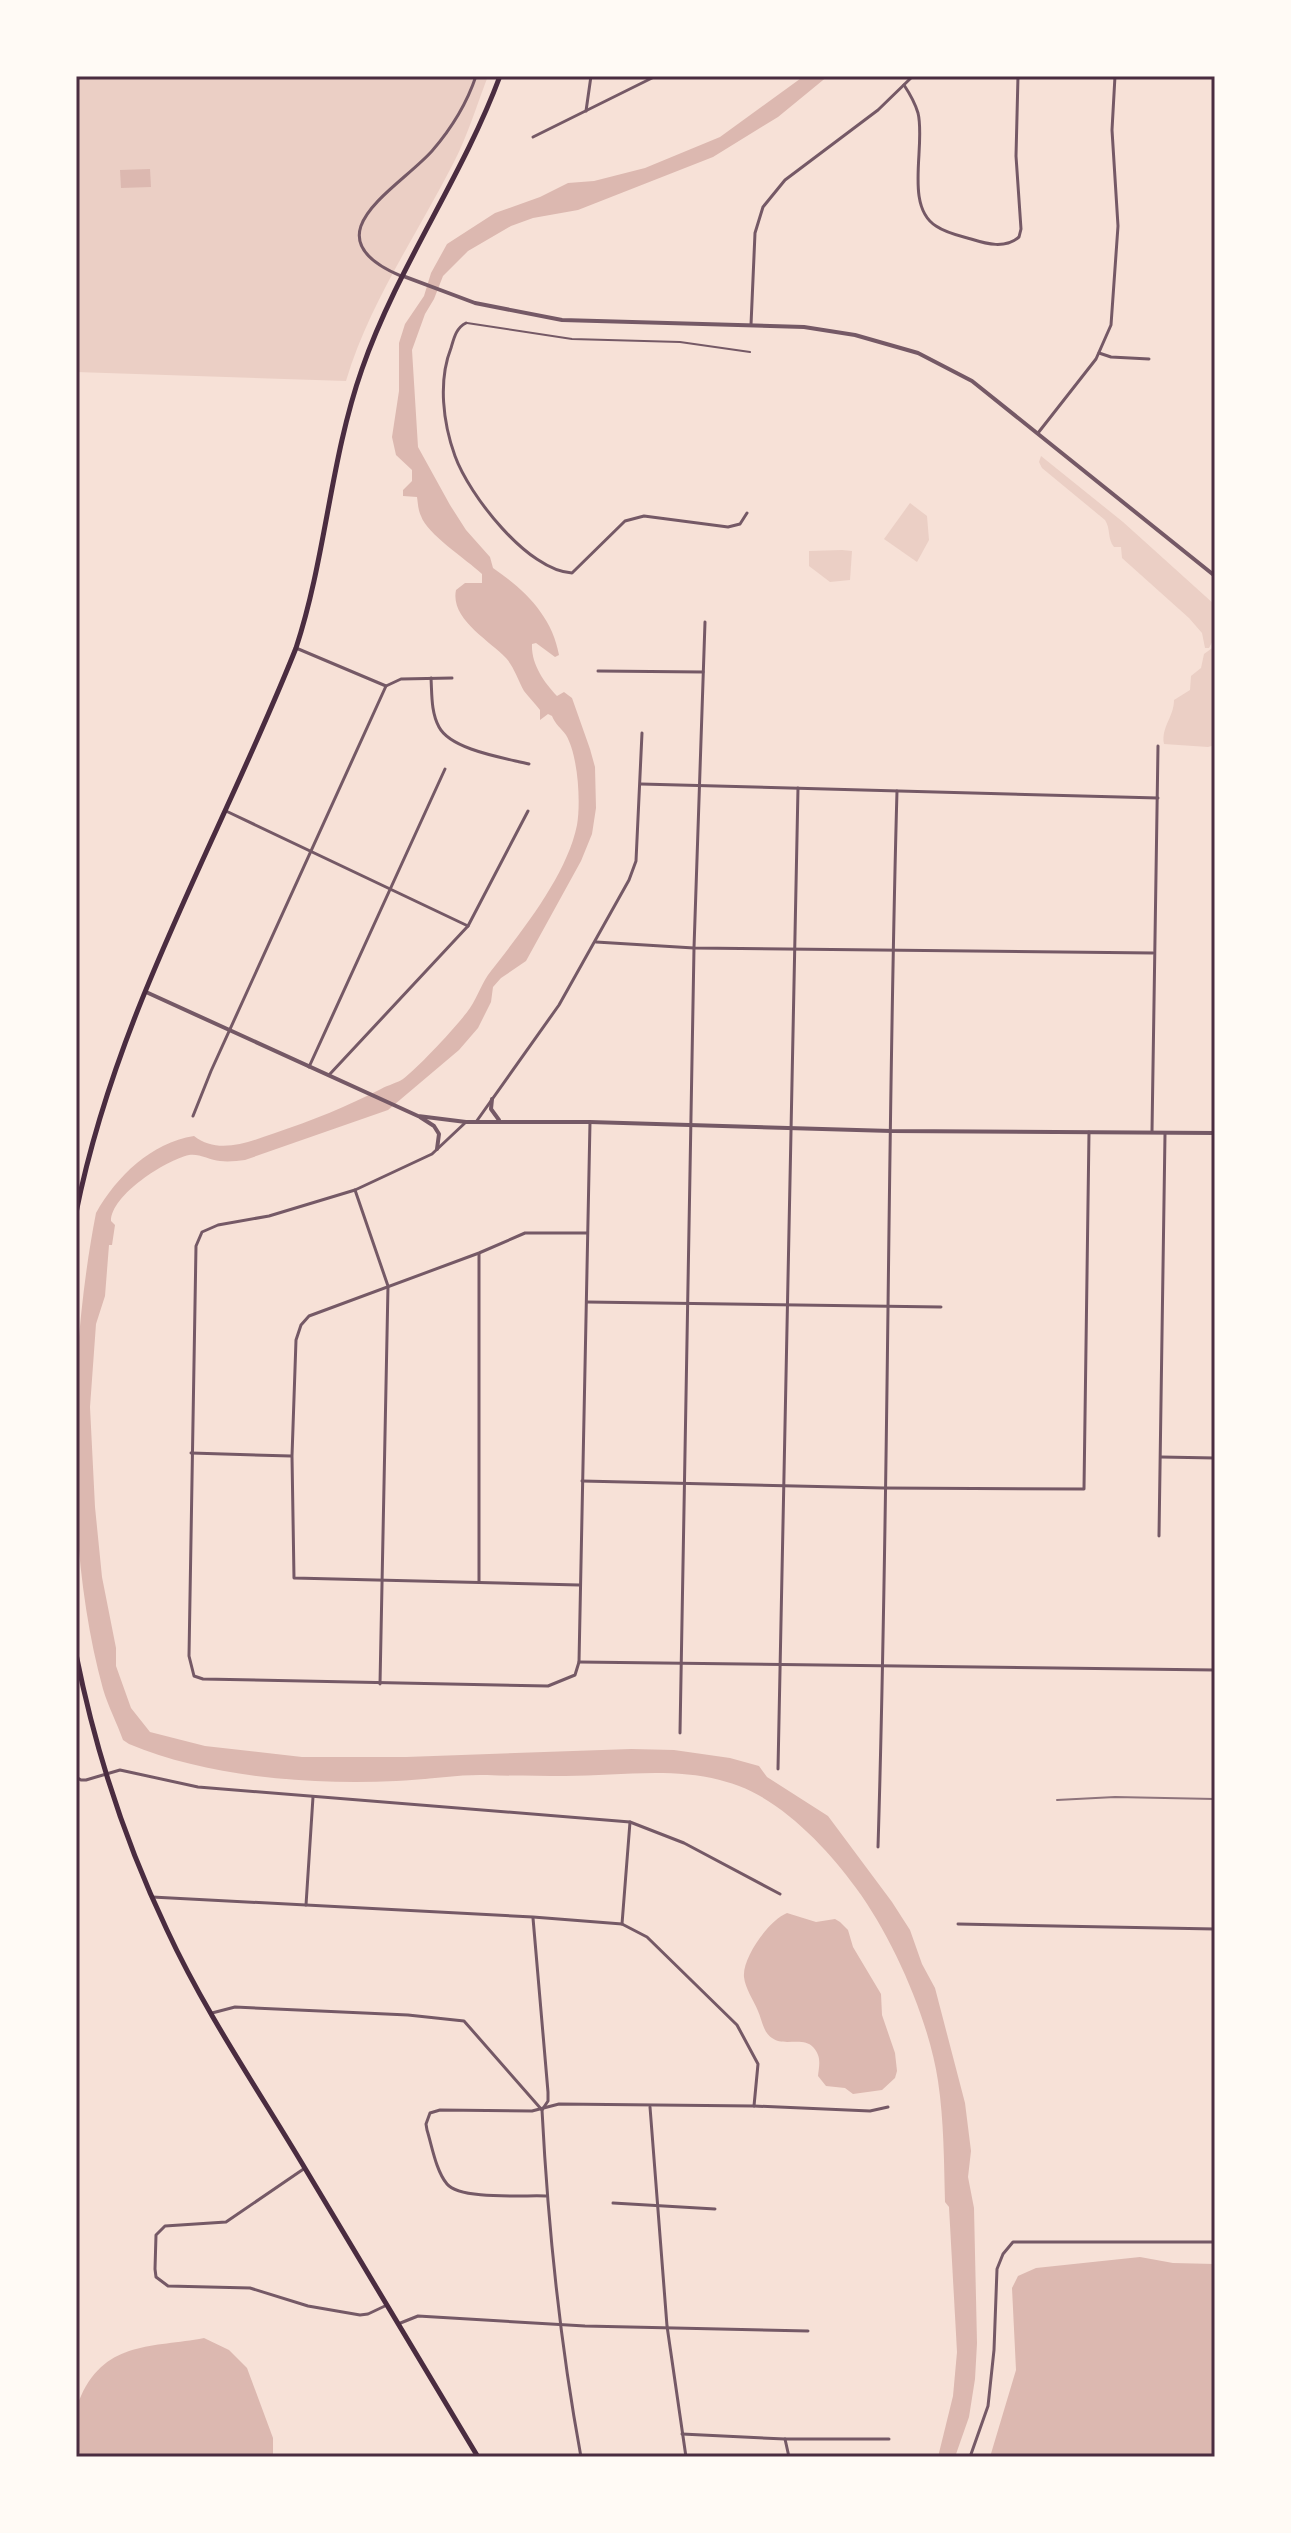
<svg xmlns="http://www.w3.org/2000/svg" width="1291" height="2533" font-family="Roboto,sans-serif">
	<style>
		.green { fill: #ebcfc5 }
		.water { fill: #dcb8b0 }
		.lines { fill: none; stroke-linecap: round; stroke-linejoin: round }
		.service { stroke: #755966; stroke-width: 2 }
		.minor { stroke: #755966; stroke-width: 3 }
		.tertiary { stroke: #755966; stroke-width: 4 }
		.primary { stroke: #4a2c40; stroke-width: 5 }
		.rail { stroke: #8f747c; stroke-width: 2 }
		.neatline { fill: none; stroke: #4a2c40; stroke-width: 3 }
	</style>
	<rect width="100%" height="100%" fill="#f7e1d7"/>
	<g class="green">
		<path d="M76,76H488C477,104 468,135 454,162C417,235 370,301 346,381L76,372Z"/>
		<path d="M1041,456L1123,522L1215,605V636L1209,648H1205L1202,633L1189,618L1122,558L1121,547H1114C1107,538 1111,529 1105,520L1042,468L1039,462Z"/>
		<polygon points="910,503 927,516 929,540 917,562 884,539"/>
		<polygon points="842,550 852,551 850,580 830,582 809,566 809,551"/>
		<path d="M1215,646V745L1208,747L1164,744C1161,727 1174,717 1174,700L1190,690L1191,676L1201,668L1204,654Z"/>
	</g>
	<g class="water">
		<path d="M804,76H828L778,117L713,157L578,210L533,218L511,226L468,251L443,276L434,299L425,314L412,350L418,447L450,505L466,530L490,557L493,568C525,590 552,616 559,655L555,657L536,643L532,644C531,664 544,682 557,696L564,692L572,698L590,749L595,767L596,808L592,834L581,861L526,961L501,978L493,987L491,1002L478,1028L459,1050L388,1110L245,1160C237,1161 228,1162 220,1161C210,1160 198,1153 189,1155C166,1160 111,1195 111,1221L115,1225L112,1245H109L105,1296L96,1324L90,1407L95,1507L102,1577L116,1648V1666L131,1708L150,1732L205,1746L302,1757H406L631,1749L674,1750L730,1758L759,1766L767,1777L828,1816L892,1902L910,1930L922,1964L935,1988L965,2103L971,2151L968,2177L974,2208L977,2343L975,2379L969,2417L955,2457H938L953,2396L957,2352L949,2207L945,2202C944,2162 944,2121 938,2081C929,2020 893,1938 856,1888C828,1849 784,1803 739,1786C683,1765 623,1776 565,1776C539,1776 512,1776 487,1775C456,1774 426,1780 396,1781C310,1785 208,1777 129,1744L123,1740C117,1723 108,1706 103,1689C64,1547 68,1357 96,1213C117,1176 151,1143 194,1136C218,1155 249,1142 275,1133C311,1121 348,1106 381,1089C388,1085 397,1083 403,1079C418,1068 460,1023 470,1008C478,996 482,982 491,971C522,931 567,875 577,825C581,802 578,755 566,735C561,728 555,724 552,716L548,714L540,720V710C535,704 529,697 524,691C518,680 514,667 506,658C489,640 450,619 456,590L465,583H482V574C466,559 427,534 421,516C418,510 418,503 417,497L403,496V490L412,481V470L396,455L392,437L399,391V343L405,324L424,296L431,273L447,244L495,213L540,197L568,183L594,181L645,168L720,137Z"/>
		<polygon points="150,169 151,187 121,188 120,170"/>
		<path d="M787,1913L816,1922L835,1919L840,1922L848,1930L853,1947L881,1994L882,2015L895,2053L897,2071L895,2078L882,2090L853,2094L845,2088L826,2086L818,2076C819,2065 822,2057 813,2047C803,2036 784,2047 772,2038C763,2032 762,2020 758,2011C754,2001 745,1988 744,1977C742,1958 769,1920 787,1913Z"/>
		<polygon points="1140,2257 1173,2263 1215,2264 1215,2457 990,2457 1016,2370 1012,2288 1018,2276 1036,2268"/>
		<path d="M204,2338L229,2350L247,2368L273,2438V2457H81C74,2439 72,2414 81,2396C107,2340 153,2348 204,2338Z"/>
	</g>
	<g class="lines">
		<polyline class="service" points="467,323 572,339 680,342 750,352"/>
		<g class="minor">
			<path d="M904,85C910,94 915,103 918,113C926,145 904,206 936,226C946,233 960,236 971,239C987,244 1005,249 1019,237L1021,229L1016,156L1018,76"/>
			<polyline points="586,111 591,76"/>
			<polyline points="533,137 656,76"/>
			<path d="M401,276C306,236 398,189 432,151C451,129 467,103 476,76"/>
			<path d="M466,323C456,328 454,338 451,348C438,381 443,423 455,456C469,495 528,571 572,573L625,521L644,516L728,527L740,524L747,513"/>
			<polyline points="751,325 755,233 763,207 785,180 878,110 913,76"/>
			<polyline points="1099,353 1111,357 1149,359"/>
			<polyline points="1038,433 1096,359 1111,325 1118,226 1112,130 1115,76"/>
			<polyline points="296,648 386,686 401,679 452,678"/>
			<polyline points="598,671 703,672"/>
			<path d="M431,678C432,695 431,712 439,727C451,750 505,758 529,764"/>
			<polyline points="641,784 1158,798"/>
			<polyline points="226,811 468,926"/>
			<polyline points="596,942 694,948 1153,953"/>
			<polyline points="309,1067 445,769"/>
			<polyline points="329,1075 468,926 528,811"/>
			<polyline points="193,1116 211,1071 386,686"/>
			<polyline points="466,1122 432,1154 355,1190 269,1216 218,1225 202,1232 196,1246 189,1656 194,1676 203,1679 548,1686 575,1675 579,1662 590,1122"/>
			<polyline points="476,1122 559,1005 629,880 636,861 642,733"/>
			<polyline points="1152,1132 1158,746"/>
			<polyline points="355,1190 388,1286 380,1684"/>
			<polyline points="587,1302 941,1307"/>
			<polyline points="191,1453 291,1456"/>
			<polyline points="1161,1457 1215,1458"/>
			<polyline points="582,1481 884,1488 1084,1489 1089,1132"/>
			<polyline points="1159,1536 1165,1134"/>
			<polyline points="479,1582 479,1254"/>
			<polyline points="579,1585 294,1578 292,1456 296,1340 301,1325 309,1316 479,1253 525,1233 587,1233"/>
			<polyline points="579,1662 1215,1670"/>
			<polyline points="680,1733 694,948 705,622"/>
			<polyline points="778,1769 798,788"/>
			<polyline points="76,1777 81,1780 86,1780 120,1770 198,1787 630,1822 684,1843 780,1894"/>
			<path d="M878,1847C889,1495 887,1143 897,791"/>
			<polyline points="152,1897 533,1917 622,1924 647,1937 737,2025 758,2064 754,2106"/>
			<polyline points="306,1905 313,1797"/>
			<path d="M533,1918L548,2092V2101L542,2110C548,2226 560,2343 581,2457"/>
			<polyline points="622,1924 630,1822"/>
			<polyline points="958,1924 1215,1929"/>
			<polyline points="212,2013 235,2007 408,2015 464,2021 542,2110"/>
			<polyline points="650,2107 667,2326 686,2457"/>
			<polyline points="305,2168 226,2222 165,2226 156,2235 155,2269 156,2277 168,2286 250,2288 308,2306 360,2315 368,2314 387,2305"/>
			<path d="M546,2196C525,2195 460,2200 447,2184C436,2171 432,2146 427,2130L426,2124L430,2113L440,2110L532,2111L559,2104L754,2106L870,2111L888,2107"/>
			<polyline points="613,2203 715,2209"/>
			<polyline points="398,2324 418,2316 585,2326 808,2331"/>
			<polyline points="682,2434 785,2439 889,2439"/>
			<polyline points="785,2439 789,2457"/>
			<polyline points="970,2457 988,2406 994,2350 997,2269 1003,2254 1013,2242 1215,2242"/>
		</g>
		<g class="tertiary">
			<polyline points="403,276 475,303 562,320 804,327 855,335 918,353 972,381 1215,576"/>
			<polyline points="146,992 418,1116 466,1122 590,1122 891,1131 1215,1133"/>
			<polyline points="492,1099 491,1109 499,1120"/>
			<polyline points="420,1117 434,1126 439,1134 437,1149"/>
		</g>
		<g class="primary">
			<path d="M76,1213C116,1012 221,837 296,648C326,557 330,460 362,369C398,266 462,178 500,76"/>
			<path d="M76,1654C95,1749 125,1842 167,1930C204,2010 255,2085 300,2160C360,2259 419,2358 478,2457"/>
		</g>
		<polyline class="rail" points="1057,1800 1115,1797 1215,1799"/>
	</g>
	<rect width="1291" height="2533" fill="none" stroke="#fffaf5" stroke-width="156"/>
	<rect x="78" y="78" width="1135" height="2377" class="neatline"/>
</svg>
